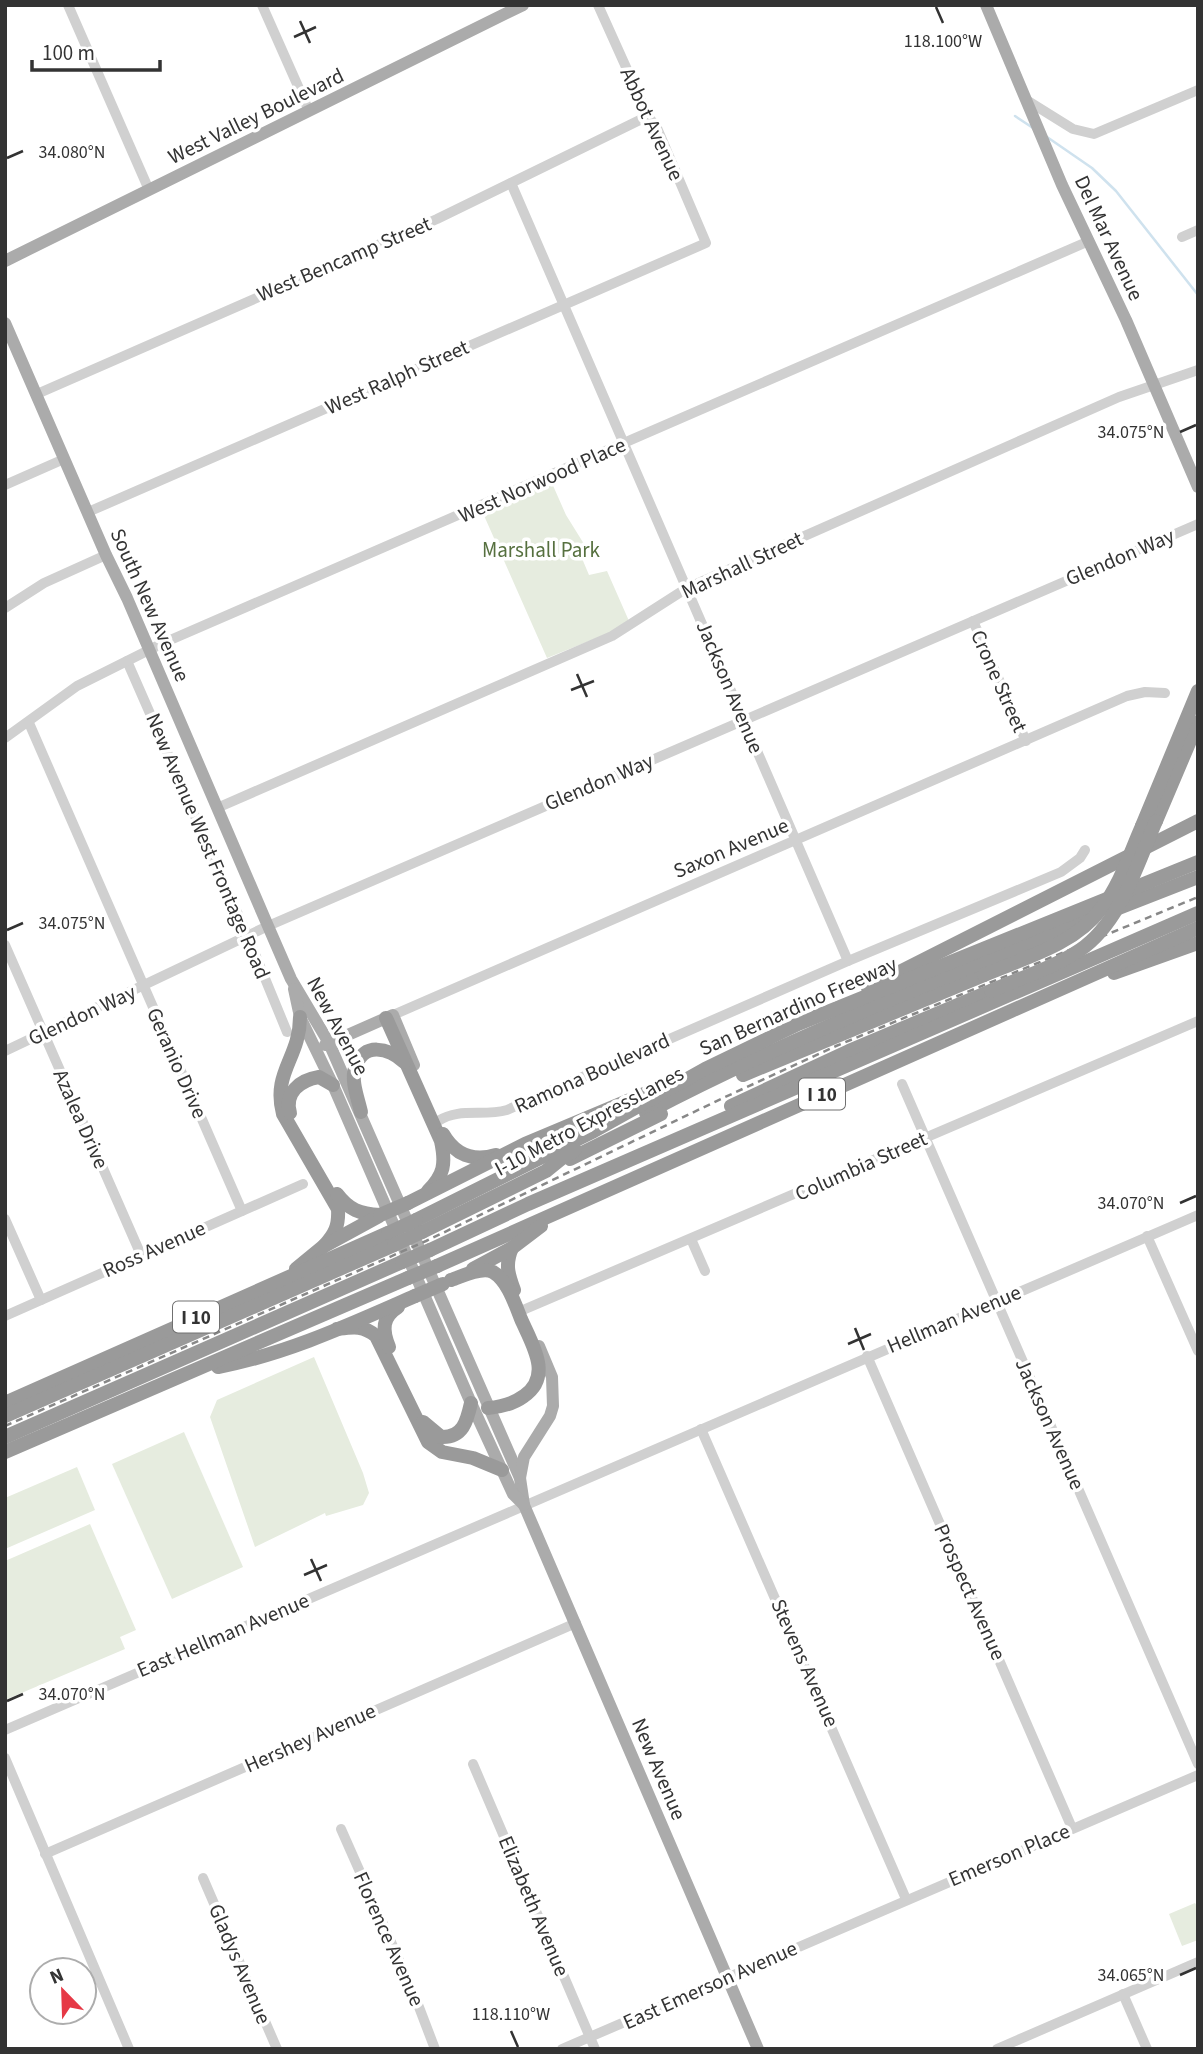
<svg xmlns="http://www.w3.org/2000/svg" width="1203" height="2054" font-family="'Source Sans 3',sans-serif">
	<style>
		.green { fill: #e6ecdf }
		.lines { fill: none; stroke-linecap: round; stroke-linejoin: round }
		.stream { stroke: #cfe2ee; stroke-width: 2.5 }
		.minor { stroke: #d0d0d0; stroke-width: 10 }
		.major { stroke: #ababab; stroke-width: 12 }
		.highway { stroke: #9a9a9a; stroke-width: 14 }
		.rail { stroke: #888; stroke-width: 2.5; stroke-dasharray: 7 5; stroke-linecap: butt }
		.highway-bridge { stroke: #9a9a9a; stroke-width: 14 }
		.ticks { fill: none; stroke: #333; stroke-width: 2.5 }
		.labels { text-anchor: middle; stroke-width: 7; stroke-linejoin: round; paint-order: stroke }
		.shield { fill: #fff; stroke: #707070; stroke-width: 2 }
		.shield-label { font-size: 19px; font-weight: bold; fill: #333 }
		.street-label { font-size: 21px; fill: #333; stroke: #fff }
		.park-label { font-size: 21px; fill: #56703f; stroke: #fff }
		.ticks-label { font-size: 18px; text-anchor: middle; fill: #333; stroke: #fff; stroke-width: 7; stroke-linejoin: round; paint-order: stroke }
	</style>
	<rect width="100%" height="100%" fill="#fff"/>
	<g class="green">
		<polygon points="551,481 566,515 589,552 581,556 589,575 607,571 629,621 614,631 547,658 482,511"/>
		<polygon points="314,1357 363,1473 369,1493 363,1505 326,1516 325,1513 255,1547 210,1417 217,1400"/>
		<polygon points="184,1432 243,1567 172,1599 112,1464"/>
		<polygon points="77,1467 95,1510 5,1549 5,1498"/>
		<polygon points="90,1524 136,1630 120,1637 125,1649 5,1700 5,1561"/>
		<polygon points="1195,1903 1198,1908 1198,1940 1182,1946 1169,1914"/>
	</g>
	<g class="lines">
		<g class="stream">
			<polyline points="1015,116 1033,128"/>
			<polyline points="1047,137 1092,168 1116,191 1198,295"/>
		</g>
		<g class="minor">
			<polyline points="68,5 149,190"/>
			<polyline points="262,5 309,111"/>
			<polyline points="1028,101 1073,129 1094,134 1198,90"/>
			<polyline points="511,183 848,961"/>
			<polyline points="1182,237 1198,230"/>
			<polyline points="37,394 437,219 648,116"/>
			<polyline points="5,485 64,459"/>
			<polyline points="88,512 706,243 657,128 648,116 598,5"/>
			<polyline points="5,608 44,583 106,555"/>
			<polyline points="973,621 1026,741"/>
			<polyline points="127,661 248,937 287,1032"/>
			<polyline points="29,723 242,1211"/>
			<polyline points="5,738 77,686 161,644 1089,241"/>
			<polyline points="217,808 612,636 687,588 1119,397 1198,370"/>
			<polyline points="5,945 141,1255"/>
			<polyline points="393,1015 1127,696 1145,692 1165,693"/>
			<polyline points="5,1051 268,926 1198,524"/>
			<polyline points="902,1084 1198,1764"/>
			<path d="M438,1121C460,1107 483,1117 507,1110L848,961L1061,872L1080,858L1085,850"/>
			<polyline points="5,1219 41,1300"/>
			<polyline points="1147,1236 1198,1351"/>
			<polyline points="691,1239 705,1271"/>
			<polyline points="523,1310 1198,1021"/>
			<polyline points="5,1316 303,1184"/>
			<polyline points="867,1356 1072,1828"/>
			<polyline points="701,1429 906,1899"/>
			<polyline points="5,1730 1198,1215"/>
			<polyline points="5,1758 129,2049"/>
			<polyline points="473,1764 595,2049"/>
			<polyline points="341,1829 414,1994 435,2049"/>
			<polyline points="45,1854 576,1623"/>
			<polyline points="203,1878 277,2049"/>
			<polyline points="1123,1994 1147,2049"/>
			<polyline points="562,2049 1198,1775"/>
			<polyline points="997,2049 1198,1962"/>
		</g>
		<g class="major">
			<polyline points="986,5 1062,185 1126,320 1198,487"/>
			<polyline points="5,261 523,5"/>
			<polyline points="5,323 106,555 127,598 268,926 291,979 329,1043 520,1478 524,1505 758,2049"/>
			<polyline points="294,989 300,1017 333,1085 471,1403 513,1494 524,1505"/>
			<polyline points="325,1045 393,1015 414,1065"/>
			<polyline points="520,1478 524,1457 550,1416 553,1406 552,1377 539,1346"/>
		</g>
		<g class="highway">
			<polyline points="1156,821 1198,722"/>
			<polyline points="1142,826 1198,691"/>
			<polyline points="1111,911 1198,877"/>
			<polyline points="1114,973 1198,943"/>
			<polyline points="868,988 1198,821"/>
			<path d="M300,1017C300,1058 272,1072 283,1114L338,1209C339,1226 335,1234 324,1246"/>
			<path d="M386,1018L441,1141C446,1164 444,1175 428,1191"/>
			<polyline points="743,1075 984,975"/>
			<polyline points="731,1106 849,1051 991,991"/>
			<path d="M361,1112C358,1098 351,1082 355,1068C363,1041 389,1048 404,1062"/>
			<path d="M290,1113C284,1093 300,1080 319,1077L333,1085"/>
			<path d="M646,1113C789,1038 939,979 1089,920"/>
			<path d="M443,1134C455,1155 473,1162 496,1155"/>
			<polyline points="570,1159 661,1114"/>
			<path d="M337,1194C349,1210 360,1214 380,1215"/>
			<polyline points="408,1203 525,1144 649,1092"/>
			<polyline points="416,1220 594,1131 705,1069 798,1024 1198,862"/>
			<polyline points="422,1232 546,1171 562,1158 575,1150"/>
			<path d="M512,1248C505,1264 508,1274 514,1290"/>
			<polyline points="430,1250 528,1204 1198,913"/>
			<polyline points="437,1266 1198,928"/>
			<polyline points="296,1269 324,1246 379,1216"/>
			<polyline points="473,1269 512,1248 541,1226"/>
			<path d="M451,1280C463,1276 482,1266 493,1272C508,1281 515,1304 521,1319C532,1344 553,1376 524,1396C513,1404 501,1407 488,1408"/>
			<path d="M337,1329C353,1327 363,1325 376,1336L428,1442L442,1452L473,1458L502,1470"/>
			<path d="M389,1347C382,1330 382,1317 398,1307"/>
			<path d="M218,1367C287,1354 351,1324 415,1296"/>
			<polyline points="5,1403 388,1233"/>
			<polyline points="5,1416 394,1245"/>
			<path d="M423,1422L441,1437C463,1438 467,1421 471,1403"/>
			<polyline points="5,1437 402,1262"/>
			<polyline points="5,1452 408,1278"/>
		</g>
		<polyline class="rail" points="5,1426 426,1241 723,1098 836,1046 1198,897"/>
		<g class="highway-bridge">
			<path d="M984,975C1024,958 1074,945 1101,909C1120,885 1130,853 1142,826"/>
			<path d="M991,991C1020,978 1053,968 1080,950C1121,922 1137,864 1156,821"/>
			<polyline points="380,1215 408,1203"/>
			<polyline points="388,1233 416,1220"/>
			<polyline points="394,1245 422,1232"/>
			<polyline points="402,1262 430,1250"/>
			<polyline points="408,1278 437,1266"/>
			<polyline points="415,1296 443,1284"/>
		</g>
	</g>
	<path class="ticks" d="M936,7L943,23M300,21L310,43M294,37L316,27M7,158L23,151M1180,432L1196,425M577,674L587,697M571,690L594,681M7,930L23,923M1180,1203L1196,1196M855,1328L864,1350M848,1344L871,1334M311,1559L321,1581M304,1575L327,1565M7,1701L23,1694M1180,1975L1196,1968M511,2031L518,2047"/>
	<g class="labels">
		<g class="shield">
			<rect x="799" y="1078.5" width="46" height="31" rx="5"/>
			<rect x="173" y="1301.5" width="46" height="31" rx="5"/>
		</g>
		<g class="shield-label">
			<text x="822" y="1101">I 10</text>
			<text x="196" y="1324">I 10</text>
		</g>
		<g class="street-label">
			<text transform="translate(256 116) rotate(-26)" y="7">West Valley Boulevard</text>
			<text transform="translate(652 124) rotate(65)" y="7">Abbot Avenue</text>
			<text transform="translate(1109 238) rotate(65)" y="7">Del Mar Avenue</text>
			<text transform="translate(344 259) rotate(-23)" y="7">West Bencamp Street</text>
			<text transform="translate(397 377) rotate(-24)" y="7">West Ralph Street</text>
			<text transform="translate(542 480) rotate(-24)" y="7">West Norwood Place</text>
			<text transform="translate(1120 557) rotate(-23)" y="7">Glendon Way</text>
			<text transform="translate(742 565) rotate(-25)" y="7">Marshall Street</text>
			<text transform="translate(150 605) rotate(66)" y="7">South New Avenue</text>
			<text transform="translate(999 681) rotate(66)" y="7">Crone Street</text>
			<text transform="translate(730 687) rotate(67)" y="7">Jackson Avenue</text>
			<text transform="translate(599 782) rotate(-23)" y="7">Glendon Way</text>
			<text transform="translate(208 846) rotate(67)" y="7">New Avenue West Frontage Road</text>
			<text transform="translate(731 848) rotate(-23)" y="7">Saxon Avenue</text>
			<text transform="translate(798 1006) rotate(-24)" y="7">San Bernardino Freeway</text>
			<text transform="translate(82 1015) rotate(-25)" y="7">Glendon Way</text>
			<text transform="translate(338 1026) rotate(62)" y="7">New Avenue</text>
			<text transform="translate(177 1063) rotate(66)" y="7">Geranio Drive</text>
			<text transform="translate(592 1073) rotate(-24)" y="7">Ramona Boulevard</text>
			<text transform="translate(81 1119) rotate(66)" y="7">Azalea Drive</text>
			<text transform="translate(589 1121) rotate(-28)" y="7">I-10 Metro ExpressLanes</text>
			<text transform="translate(861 1166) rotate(-24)" y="7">Columbia Street</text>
			<text transform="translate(154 1249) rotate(-24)" y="7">Ross Avenue</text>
			<text transform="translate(954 1319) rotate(-23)" y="7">Hellman Avenue</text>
			<text transform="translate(1050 1424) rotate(66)" y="7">Jackson Avenue</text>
			<text transform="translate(970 1592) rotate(66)" y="7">Prospect Avenue</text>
			<text transform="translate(223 1635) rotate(-23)" y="7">East Hellman Avenue</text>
			<text transform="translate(805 1663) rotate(66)" y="7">Stevens Avenue</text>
			<text transform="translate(310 1738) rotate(-24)" y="7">Hershey Avenue</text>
			<text transform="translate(659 1769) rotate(67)" y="7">New Avenue</text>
			<text transform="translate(1009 1855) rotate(-23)" y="7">Emerson Place</text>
			<text transform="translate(534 1906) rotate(67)" y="7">Elizabeth Avenue</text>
			<text transform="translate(389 1939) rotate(66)" y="7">Florence Avenue</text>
			<text transform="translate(240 1964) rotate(67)" y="7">Gladys Avenue</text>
			<text transform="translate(710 1985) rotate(-24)" y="7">East Emerson Avenue</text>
		</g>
		<g class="park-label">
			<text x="541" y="557">Marshall Park</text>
		</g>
	</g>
	<g class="ticks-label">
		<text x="943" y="47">118.100°W</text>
		<text x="72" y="158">34.080°N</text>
		<text x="1131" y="438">34.075°N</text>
		<text x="72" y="929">34.075°N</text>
		<text x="1131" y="1209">34.070°N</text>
		<text x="72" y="1700">34.070°N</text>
		<text x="1131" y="1981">34.065°N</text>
		<text x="511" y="2020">118.110°W</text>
	</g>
	<rect width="1203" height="2054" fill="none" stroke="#333333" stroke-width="14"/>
	<g transform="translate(63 1991) rotate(337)"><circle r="33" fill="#ffffff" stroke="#adadad" stroke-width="2"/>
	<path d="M0-5L12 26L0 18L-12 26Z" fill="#e63946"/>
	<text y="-10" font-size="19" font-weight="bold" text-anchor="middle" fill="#333333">N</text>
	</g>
	<path d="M32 60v10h128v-10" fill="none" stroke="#333333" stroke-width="3.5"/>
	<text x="42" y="60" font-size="21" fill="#333333" stroke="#ffffff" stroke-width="5" paint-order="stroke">100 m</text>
</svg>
